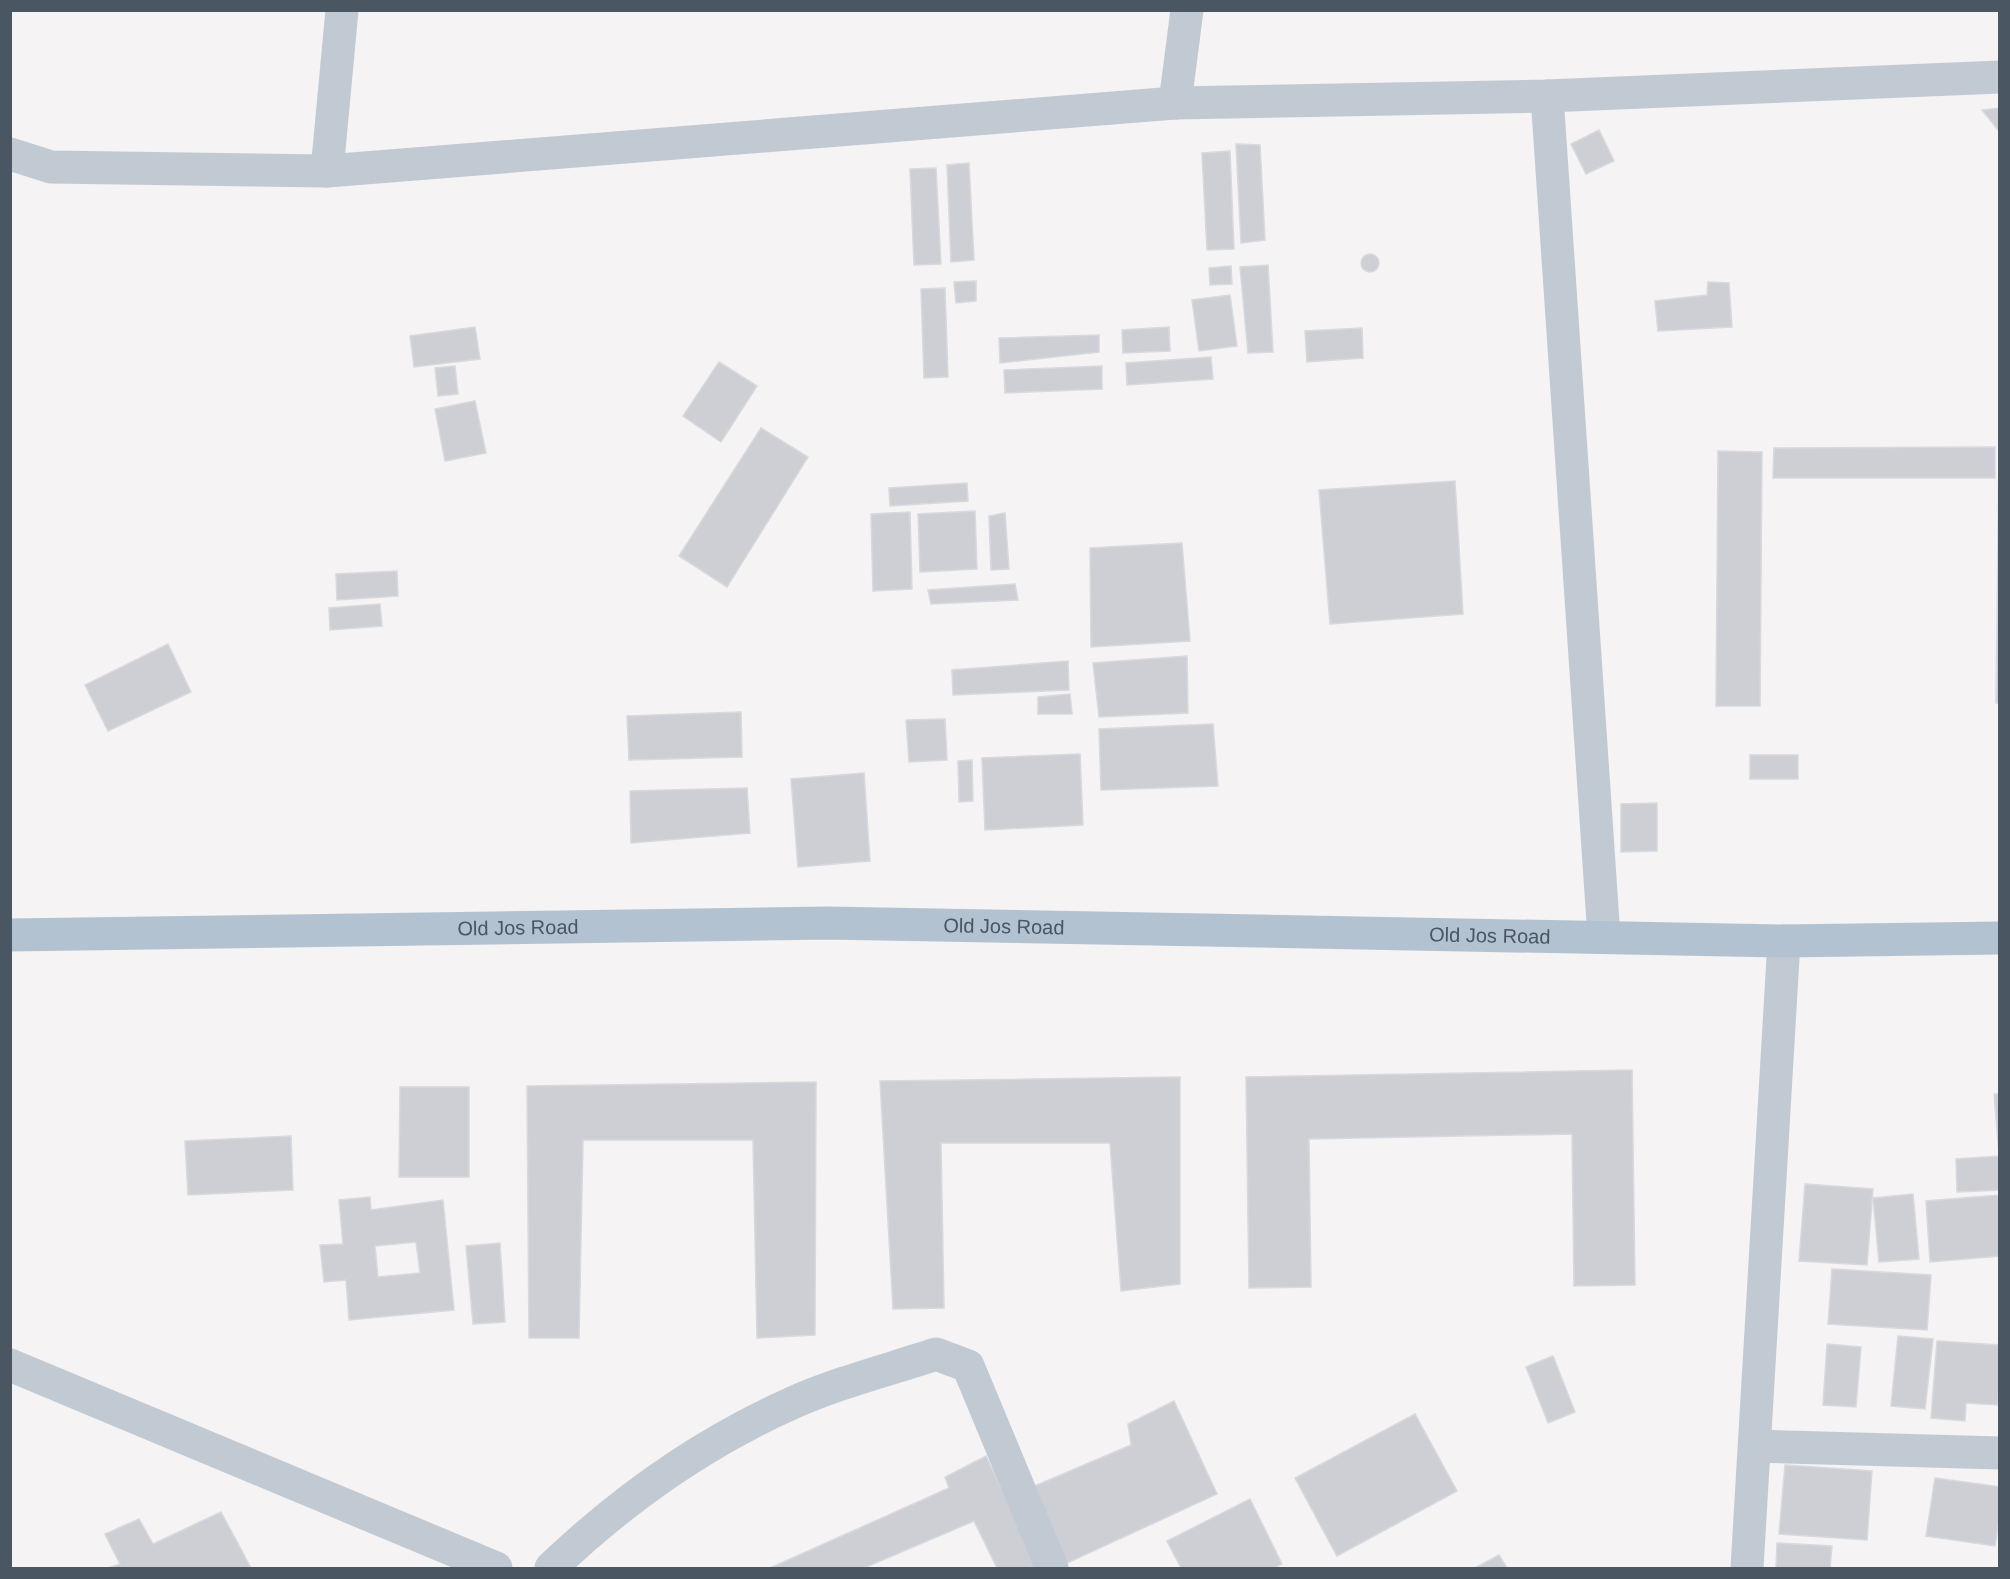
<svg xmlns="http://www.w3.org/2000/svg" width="2010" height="1579" font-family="Helvetica,sans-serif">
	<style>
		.building { fill: #cdcfd5; stroke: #d7d9de; stroke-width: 1.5; fill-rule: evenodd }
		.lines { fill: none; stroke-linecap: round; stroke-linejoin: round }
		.minor { stroke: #c1cad2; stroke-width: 33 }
		.major { stroke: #b3c2d1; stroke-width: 33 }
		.labels { text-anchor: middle; stroke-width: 4.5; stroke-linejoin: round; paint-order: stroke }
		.street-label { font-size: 20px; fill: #4a5661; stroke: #fff }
	</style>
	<rect width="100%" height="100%" fill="#f5f3f3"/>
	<g class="building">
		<polygon points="2000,108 2000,138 1999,131 1982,110"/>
		<polygon points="1599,130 1614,161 1586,174 1571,144"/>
		<polygon points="1236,144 1260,145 1265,240 1241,243"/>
		<polygon points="1230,151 1234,249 1207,250 1202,153"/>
		<polygon points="969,163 974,260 951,262 947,165"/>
		<polygon points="936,168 941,264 914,265 910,169"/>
		<circle cx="1370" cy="263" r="9"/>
		<polygon points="1268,265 1273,352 1248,353 1240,267"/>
		<polygon points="1231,266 1232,284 1210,285 1209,268"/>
		<polygon points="976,281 976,301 956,303 954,282"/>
		<polygon points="1708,282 1729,283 1732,327 1658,331 1655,301 1707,295"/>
		<polygon points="945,288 948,377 924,378 921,289"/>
		<polygon points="1230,295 1237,346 1199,351 1192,300"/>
		<polygon points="475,327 480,359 414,367 410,336"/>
		<polygon points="1169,327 1170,351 1123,353 1122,330"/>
		<polygon points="1362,328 1363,358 1307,362 1305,331"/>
		<polygon points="1099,335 1099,352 1000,363 999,338"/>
		<polygon points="1211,357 1213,379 1127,385 1126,363"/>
		<polygon points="719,362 757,386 721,442 683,416"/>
		<polygon points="455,366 458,394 438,396 435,368"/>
		<polygon points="1102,366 1102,389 1005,393 1004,370"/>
		<polygon points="475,401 486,453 445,461 435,409"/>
		<polygon points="761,428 808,457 727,587 679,556"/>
		<polygon points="1995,447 1995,478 1773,478 1774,448"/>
		<polygon points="1718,451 1762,452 1760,706 1716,706"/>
		<polygon points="1999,453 2000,703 1996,703"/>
		<polygon points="1455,481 1463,614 1330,624 1319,490"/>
		<polygon points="967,483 968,501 890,506 889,488"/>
		<polygon points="975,511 977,569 920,572 918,514"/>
		<polygon points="910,512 912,589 873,591 871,514"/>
		<polygon points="1005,513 1009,569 991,570 989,516"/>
		<polygon points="1182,543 1190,641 1091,647 1090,548"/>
		<polygon points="397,571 398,596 337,600 336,574"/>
		<polygon points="1015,584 1018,600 931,604 928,590"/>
		<polygon points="380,604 382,626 330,630 329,608"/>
		<polygon points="168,644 191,692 108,731 85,685"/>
		<polygon points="1187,656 1188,713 1099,717 1093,663"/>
		<polygon points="1068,661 1069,690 953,695 952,670"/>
		<polygon points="1070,694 1072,714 1038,714 1038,697"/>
		<polygon points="741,712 742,757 629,760 627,716"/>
		<polygon points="945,719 947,760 909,762 906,720"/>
		<polygon points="1213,724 1218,786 1101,790 1099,729"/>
		<polygon points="1080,754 1083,825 985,830 982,758"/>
		<rect x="1750" y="755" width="48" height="24"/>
		<polygon points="972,760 973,801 959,802 958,761"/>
		<polygon points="864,773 870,861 798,867 791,779"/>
		<polygon points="747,788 750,833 631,843 630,791"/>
		<polygon points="1657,803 1657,851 1621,852 1621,804"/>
		<polygon points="1632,1070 1635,1285 1574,1286 1572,1134 1309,1139 1311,1287 1249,1288 1246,1077"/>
		<polygon points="1180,1077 1180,1284 1121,1291 1110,1143 941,1143 944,1308 893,1309 880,1081"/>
		<polygon points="816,1082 815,1335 757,1338 753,1140 583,1140 579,1338 529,1338 527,1086"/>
		<polygon points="400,1087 469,1087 469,1177 399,1177"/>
		<polygon points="1994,1094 2000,1094 1999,1153"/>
		<polygon points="291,1136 293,1190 188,1195 185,1141"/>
		<polygon points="2000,1156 2000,1190 1957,1192 1956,1159"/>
		<polygon points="1805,1184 1873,1189 1867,1265 1799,1261"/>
		<polygon points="1913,1194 1919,1259 1879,1262 1873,1198"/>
		<polygon points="2000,1195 2000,1256 1930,1262 1926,1201"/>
		<path d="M370,1197L371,1210L443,1200L454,1310L349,1320L346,1280L324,1282L320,1245L343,1244L339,1200ZM416,1242L420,1273L378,1277L375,1246Z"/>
		<polygon points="500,1243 505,1322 473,1324 466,1246"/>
		<polygon points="1832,1269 1931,1275 1927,1330 1828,1324"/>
		<polygon points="1898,1336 1933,1339 1925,1409 1891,1406"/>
		<polygon points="1937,1341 2000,1345 1998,1405 1966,1403 1965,1421 1931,1418"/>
		<polygon points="1827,1344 1861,1347 1856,1407 1823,1405"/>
		<polygon points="1553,1356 1575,1412 1548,1423 1526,1367"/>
		<polygon points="1174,1401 1217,1494 1065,1564 1030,1488 1131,1445 1128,1424"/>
		<polygon points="1415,1414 1457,1491 1337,1556 1295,1478"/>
		<polygon points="986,1456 1039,1568 997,1568 974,1521 864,1568 770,1568 949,1488 945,1477"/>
		<polygon points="1785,1465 1872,1471 1867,1540 1779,1534"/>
		<polygon points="1935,1478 2000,1487 2000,1514 1995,1546 1926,1536"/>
		<polygon points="1250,1499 1282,1564 1274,1568 1181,1568 1167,1541"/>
		<polygon points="221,1512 251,1568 108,1568 120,1564 105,1534 139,1519 153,1544"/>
		<polygon points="1777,1543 1832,1546 1830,1568 1776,1568"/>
		<polygon points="1499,1555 1507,1568 1475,1568"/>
	</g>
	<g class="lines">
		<g class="minor">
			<polyline points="1547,96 1604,937"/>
			<polyline points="1175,103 1187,10"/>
			<polyline points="10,154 51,167 327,171 1175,103 1547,96 2000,77"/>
			<polyline points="327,171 342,10"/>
			<polyline points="10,1365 496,1568"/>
			<polyline points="1755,1446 2000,1453"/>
			<path d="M551,1568C621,1501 701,1444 790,1404C836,1383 888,1370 936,1354L968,1366L1052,1568"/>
			<polyline points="1747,1568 1784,941"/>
		</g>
		<path class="major" id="s1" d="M10,935L827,923L1784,941L2000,938"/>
	</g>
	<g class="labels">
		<g class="street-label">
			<text dy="7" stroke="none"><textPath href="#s1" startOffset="994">Old Jos Road</textPath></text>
			<text dy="7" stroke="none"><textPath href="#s1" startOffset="508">Old Jos Road</textPath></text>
			<text dy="7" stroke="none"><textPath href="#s1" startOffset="1480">Old Jos Road</textPath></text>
		</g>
	</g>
	<rect width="2010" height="1579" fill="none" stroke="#4a5661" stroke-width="24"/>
</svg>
